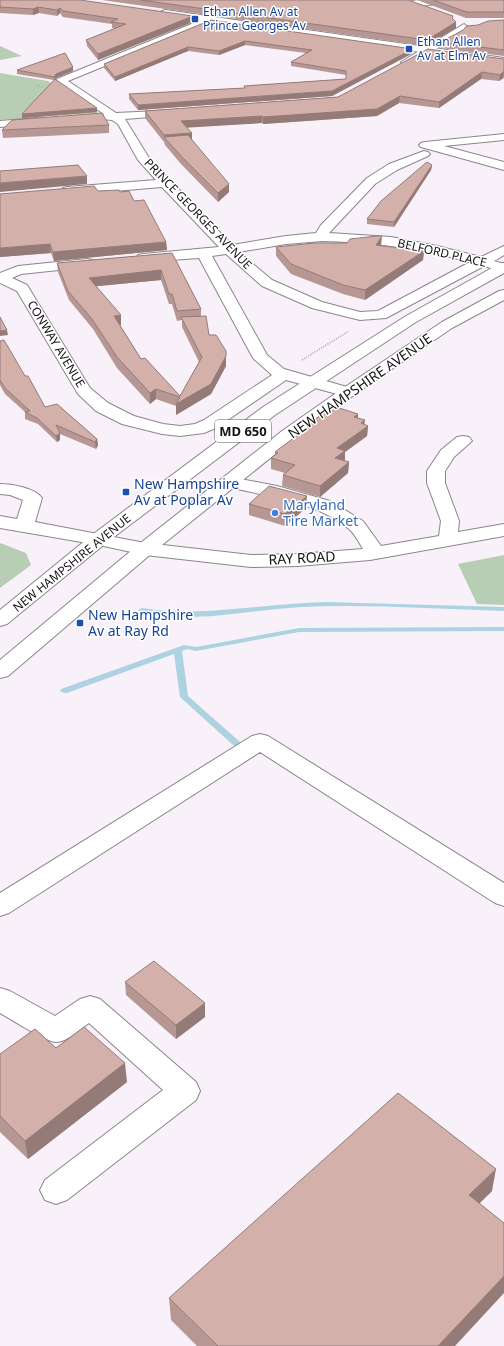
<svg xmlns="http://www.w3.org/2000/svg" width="504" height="1346" font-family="'Noto Sans',sans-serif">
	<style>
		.green { fill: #b8ceb4 }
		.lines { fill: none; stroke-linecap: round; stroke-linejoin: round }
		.stream { fill: #aed3e0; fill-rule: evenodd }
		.minor-casing { stroke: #8c858c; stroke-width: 2 }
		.major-casing { stroke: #8c858c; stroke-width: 2 }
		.path-far1 { stroke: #a19ca2; stroke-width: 1; stroke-dasharray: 1 1.5; stroke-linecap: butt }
		.path { stroke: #a19ca2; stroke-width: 1.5; stroke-dasharray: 1 1.5; stroke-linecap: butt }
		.minor { fill: #fff; fill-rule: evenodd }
		.major { fill: #fff; fill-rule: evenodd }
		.wall { fill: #b69793; fill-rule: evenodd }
		.shaded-wall { fill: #947b78 }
		.building { fill: #d4b0ab; stroke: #947b78 }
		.transit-dot { fill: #1a4fb4; stroke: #fff; stroke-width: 1.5 }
		.shop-dot { fill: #3f7fe0; stroke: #fff; stroke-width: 1.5 }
		.labels { text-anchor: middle; stroke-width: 3; stroke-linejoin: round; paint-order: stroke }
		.far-transit-label { font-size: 12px; fill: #164399; stroke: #fff; text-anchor: start }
		.far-street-label { font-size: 12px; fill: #151315; stroke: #fff }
		.shield { fill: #fff; stroke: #5b5a5b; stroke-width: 1 }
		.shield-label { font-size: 13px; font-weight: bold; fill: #151315 }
		.street-label { font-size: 14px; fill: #151315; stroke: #fff }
		.transit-label { font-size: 14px; fill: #164399; stroke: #fff; text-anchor: start }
		.shop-label { font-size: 14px; fill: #366cbe; stroke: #fff; text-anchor: start }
	</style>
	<rect width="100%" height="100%" fill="#f8f1f9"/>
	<g class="green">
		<polygon points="0,46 22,56 0,60"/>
		<polygon points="0,73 48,81 98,113 0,120"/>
		<polygon points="0,543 26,553 31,565 0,588"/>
		<polygon points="504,555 504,605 477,604 458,564"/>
	</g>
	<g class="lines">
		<g class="stream">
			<path d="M326,602L504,607V611C436,609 368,604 301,607C271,609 242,613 213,616C198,617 149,619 138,610L142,608C203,618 265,603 326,602Z"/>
			<polygon points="504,627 504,631 299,632 196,651 188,649 182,651 188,696 239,741 240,743 236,746 233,745 180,697 174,654 67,693 64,693 60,691 61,689 184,645 196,647 299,628"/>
		</g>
		<defs>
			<g id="minor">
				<path d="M419,0H443C438,5 416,8 411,3L412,1Z"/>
				<path d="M211,16L215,19L214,21L68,81L116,113L179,110L180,112L175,115L125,119L149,158L232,245L286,236L316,233L321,225L367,178L389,164L424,151L428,152L430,154L428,156L397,170L375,184L329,233L391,237L437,246L481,257L504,246V255L494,261L504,264V272L484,266L386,318L360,320L312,308L262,286L226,254L212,256L267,355L284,369L354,389L356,392L354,395L348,397L286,380L216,428L204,433L180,436L162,434L122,424L96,411L78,394L17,291L0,283V273L18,266L87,259L92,260L94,263L92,266L87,267L21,274L12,278L27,285L90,388L108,403L134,416L163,424L180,426L195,424L204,420L272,375L253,358L199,258L143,262L138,261L136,258L138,255L143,254L219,247L162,187L67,195L63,194L61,191L63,188L67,187L156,180L138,160L118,124L112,120L102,119L101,117L104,114L57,83L56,81L57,79ZM322,241C373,242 422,249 470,262L378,311L360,312L322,302L272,280L239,252L286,244Z"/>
				<polygon points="464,24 468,27 462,34 409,64 403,64 401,62"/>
				<polygon points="38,118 43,121 42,123 0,127 0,121"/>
				<polygon points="504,134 504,140 444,146 504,162 504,170 421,147 419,145 421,143 425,142"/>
				<path d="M463,436L469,437L472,441L454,457L445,471V483L459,521L458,532L504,524V536L370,560L298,566L251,567L145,555L99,545L0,528V516L17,519L23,500L10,495L0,494V484C12,484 35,488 42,498L35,522L145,543L251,555L298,554L363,549C359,542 354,533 349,529C316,501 264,496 224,486L221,482L224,478L230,477L277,486L330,501L363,521L381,546L439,536L441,521L427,483V471L441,450L457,437Z"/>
				<polygon points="260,734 268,736 504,883 504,906 495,903 260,752 9,913 0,916 0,893 252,736"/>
				<path d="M0,988L10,991L55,1016L80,999L90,996L100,999L196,1082L200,1091L196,1100L67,1200L56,1204L45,1200L40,1190L45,1180L163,1090L89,1023C80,1029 67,1042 56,1042C46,1042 11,1019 0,1013Z"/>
			</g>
			<g id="major">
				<polygon points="165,10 504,58 504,64 162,15 161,13 162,11"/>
				<polygon points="504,263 504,273 416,322 275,415 106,543 7,624 0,626 0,610 92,535 263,407 406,316 499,264"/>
				<polygon points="504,290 504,300 452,328 354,395 294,439 152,553 8,676 0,678 0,660 138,545 282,431 342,389 442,322 499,291"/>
			</g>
		</defs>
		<use href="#minor" class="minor-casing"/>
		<use href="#major" class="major-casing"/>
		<polyline class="path-far1" points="37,85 44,88"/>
		<polyline class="path" points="302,360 349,331"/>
		<use href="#minor" class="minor"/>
		<use href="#major" class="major"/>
	</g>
	<g class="wall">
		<polygon points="0,0 193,16 193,22 98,60 87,46 86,40 116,28 112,28 112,24 63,17 60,13 57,16 39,13 33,15 0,13"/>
		<polygon points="102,0 318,0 452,18 456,22 456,28 426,46"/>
		<polygon points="417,0 504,0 504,18 466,18"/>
		<polygon points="211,20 413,49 413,53 332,96 138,110 129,99 129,94 244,88 244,86 346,79 346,75 291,66 291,62 306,53 245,45 219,55 188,51 115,81 104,68 104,64"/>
		<polygon points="504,20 504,56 440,48 441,42 478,25"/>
		<polygon points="504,59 504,78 499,81 481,79 439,108 399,103 377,116 263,124 262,123 187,127 192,140 229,192 218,202 181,164 165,145 164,142 145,118 145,111 338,97"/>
		<polygon points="17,70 73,71 56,78 55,79 97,112 22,118 54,80 17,74"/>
		<polygon points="109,125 109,133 3,138 2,130"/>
		<polygon points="432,165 431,170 394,227 367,224 367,219"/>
		<polygon points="98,191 120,192 134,201 166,242 167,250 54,261 51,253 0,257"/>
		<polygon points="381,246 424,251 423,260 365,300 343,294 291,274 276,256 276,247"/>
		<path d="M172,253L201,309V316L209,335L226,351V366L211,394L176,415V406L156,399L150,404L117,368L93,329L69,300L58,272L57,263ZM161,280L169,304H172L177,321L182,320V327L199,362L180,396L141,359L120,325H121L96,286Z"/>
		<polygon points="0,341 25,376 45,407 97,439 98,445 96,449 60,434 60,440 57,442 38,424 25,419 25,412 5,394 0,385"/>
		<polygon points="358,414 358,418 365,425 368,426 367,436 345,452 345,461 349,462 348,473 320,497 282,486 283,475 285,473 271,469 271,458 275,455 275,452 310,426 310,423"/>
		<polygon points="249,504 306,508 285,526 249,515"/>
		<polygon points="125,982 205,1003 205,1017 176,1039 126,995"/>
		<polygon points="56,1048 127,1082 28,1159 0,1132 0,1054"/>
		<polygon points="492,1191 479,1203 455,1346 197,1346 171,1320 169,1298"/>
	</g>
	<g class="shaded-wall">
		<polygon points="38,7 39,13 33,15 33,9"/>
		<polygon points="60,8 60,13 57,16 57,10"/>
		<polygon points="193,16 193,22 98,60 98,54"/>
		<polygon points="456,22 456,28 426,46 427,40"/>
		<polygon points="245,41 245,45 219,55 219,51"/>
		<polygon points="188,47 188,51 115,81 115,77"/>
		<polygon points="413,49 413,53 332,96 138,110 138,105 332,91"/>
		<polygon points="73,67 73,71 56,78 55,80 54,77 56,74"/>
		<polygon points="504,71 503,78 499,81 500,75"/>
		<polygon points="482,72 481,79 439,108 439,102"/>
		<polygon points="400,96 399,103 377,116 263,124 263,117"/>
		<polygon points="97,108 97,112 22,118 22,114"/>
		<polygon points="262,116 262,123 182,128 181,121"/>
		<polygon points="192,133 192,140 165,137 164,135"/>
		<polygon points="432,165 431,170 394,227 394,222"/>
		<polygon points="87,176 87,184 0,192 0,183"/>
		<polygon points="229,184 229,192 218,202 218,193"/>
		<polygon points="382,236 381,246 376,245"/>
		<polygon points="166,242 167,250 54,261 53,252"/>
		<polygon points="50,244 51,253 0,257 0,248"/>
		<polygon points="424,251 423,260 365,300 365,290"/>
		<polygon points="161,270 161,280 89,287 89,278"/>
		<polygon points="121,315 121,325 115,326 114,316"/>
		<polygon points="7,330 8,335 0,336 0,331"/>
		<polygon points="226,356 226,366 211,394 176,415 176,404"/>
		<polygon points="156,389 156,399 150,404 150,393"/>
		<polygon points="358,414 358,424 354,417"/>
		<polygon points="365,420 364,428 368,426 367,436 345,452 345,462 335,469 337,448 361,423"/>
		<polygon points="60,433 60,440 57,442 56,436"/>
		<polygon points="97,439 98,445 96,449 95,442"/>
		<polygon points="349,462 348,473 320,497 320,486"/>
		<polygon points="307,496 306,508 285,526 285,514"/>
		<polygon points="205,1003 205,1017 176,1039 176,1025"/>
		<polygon points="125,1063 127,1082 28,1159 25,1141"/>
		<polygon points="496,1169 492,1191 466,1217 469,1195"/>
		<polygon points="504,1276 504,1293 455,1346 438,1346"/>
	</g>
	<g class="building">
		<polygon points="0,0 80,0 193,16 98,54 86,40 126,24 111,22 118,19 63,11 60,8 57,10 38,7 33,9 0,7"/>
		<polygon points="141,0 408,0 453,16 452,18 456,22 427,40"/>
		<polygon points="433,0 504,0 504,12 467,12"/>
		<polygon points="211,20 413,49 332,91 138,105 129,94 245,88 244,86 346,79 346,71 291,62 312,50 245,41 219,51 188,47 115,77 104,64"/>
		<polygon points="504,20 504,50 441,42 463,30 467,26 478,25 488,21"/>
		<polygon points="428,49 504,59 504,71 500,75 482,72 439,102 400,96 377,109 263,117 262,116 181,121 192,133 164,135 145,111 338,97"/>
		<polygon points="65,53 73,67 56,74 54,77 17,70"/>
		<polygon points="55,79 97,108 22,114"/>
		<polygon points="102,113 109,125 2,130 12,120"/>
		<polygon points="188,135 229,184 218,193 181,156 164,137"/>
		<polygon points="427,162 432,165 394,222 367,219 381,201"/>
		<polygon points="78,165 87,176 0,183 0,171"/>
		<polygon points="94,186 98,191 119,190 120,192 129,191 134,201 144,200 166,242 53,252 50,244 0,248 0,194"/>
		<polygon points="377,236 382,236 376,245 424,251 365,290 343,285 291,264 276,247 314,243 347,243 350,239"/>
		<polygon points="172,253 201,309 177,311 172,294 169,294 161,270 89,278 121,315 114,316 141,359 145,358 180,396 202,357 181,317 206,316 209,335 216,335 226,351 226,356 211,384 176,404 180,397 156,389 150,393 117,357 92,319 68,291 57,263"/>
		<polygon points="0,317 7,330 0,331"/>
		<polygon points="4,340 25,376 28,376 45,407 57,404 97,439 95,442 56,425 60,433 56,436 37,418 25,412 30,411 5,388 0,380 0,341"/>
		<polygon points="333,406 358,414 354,417 365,420 361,423 368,426 337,448 345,451 335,458 349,462 320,486 283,475 295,465 271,458 278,453 275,452 312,424 310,423"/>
		<polygon points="269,486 307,496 285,514 249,504"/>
		<polygon points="154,961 205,1003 176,1025 125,982"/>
		<polygon points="84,1027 125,1063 25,1141 0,1116 0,1054 35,1029 56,1048"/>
		<polygon points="398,1093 496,1169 469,1195 504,1223 504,1276 438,1346 218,1346 169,1298"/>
	</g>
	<g class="transit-dot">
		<rect x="191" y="15" width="8" height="8" rx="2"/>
		<rect x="405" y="45" width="8" height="8" rx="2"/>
		<rect x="122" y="488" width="8" height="8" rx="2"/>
		<rect x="76" y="619" width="8" height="8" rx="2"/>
	</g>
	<circle class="shop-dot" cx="275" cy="513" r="4"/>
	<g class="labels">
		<g class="far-transit-label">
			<text x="203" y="16">Ethan Allen Av at<tspan x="203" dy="14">Prince Georges Av</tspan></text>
			<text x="417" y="46">Ethan Allen<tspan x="417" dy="14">Av at Elm Av</tspan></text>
		</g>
		<g class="far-street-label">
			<text transform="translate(198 214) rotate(46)" y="4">PRINCE GEORGES AVENUE</text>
			<text transform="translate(442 253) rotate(13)" y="4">BELFORD PLACE</text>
			<text transform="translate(56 344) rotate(59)" y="4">CONWAY AVENUE</text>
			<text transform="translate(72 563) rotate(-39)" y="4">NEW HAMPSHIRE AVENUE</text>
		</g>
		<rect class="shield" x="215" y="420" width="56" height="22" rx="3"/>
		<g class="shield-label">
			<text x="243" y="436">MD 650</text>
		</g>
		<g class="street-label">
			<text transform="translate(360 386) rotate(-35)" y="5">NEW HAMPSHIRE AVENUE</text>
			<text transform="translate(302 558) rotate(-3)" y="5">RAY ROAD</text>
		</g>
		<g class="transit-label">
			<text x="134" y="489">New Hampshire<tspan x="134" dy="16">Av at Poplar Av</tspan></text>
			<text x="88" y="620">New Hampshire<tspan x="88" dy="16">Av at Ray Rd</tspan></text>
		</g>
		<g class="shop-label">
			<text x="283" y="510">Maryland<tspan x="283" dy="16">Tire Market</tspan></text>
		</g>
	</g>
</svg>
